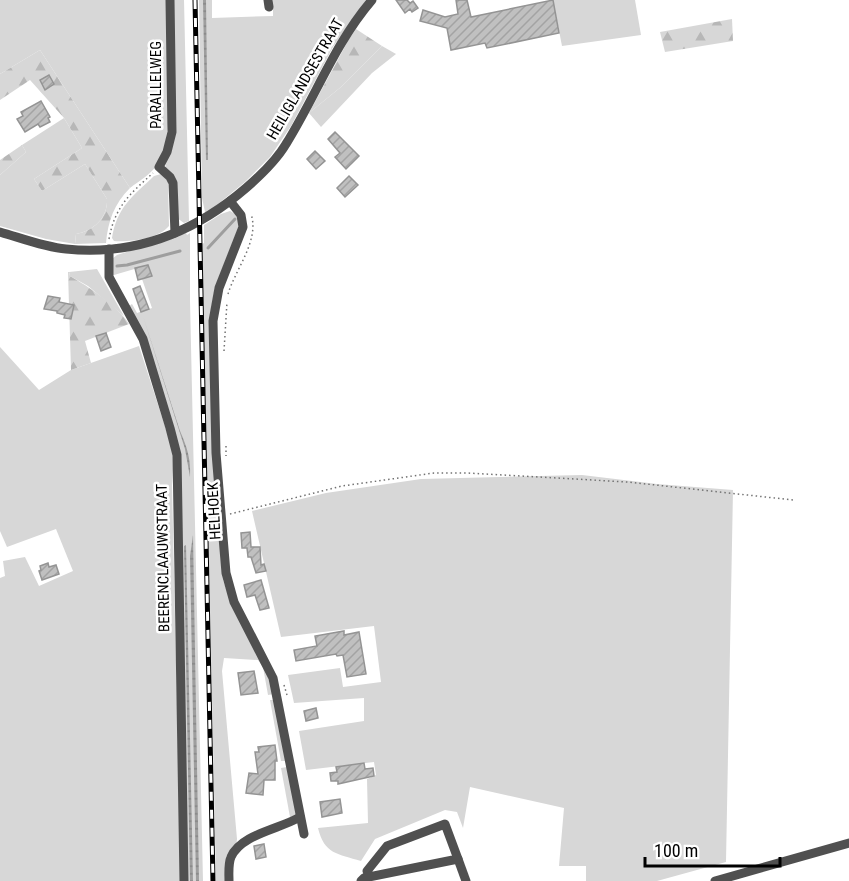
<svg xmlns="http://www.w3.org/2000/svg" width="849" height="881" font-family="'Roboto Condensed',sans-serif">
	<style>
		.green { fill: #d7d7d7 }
		.forest { fill: url(#forest-firs) }
		.water { fill: url(#water-rules) }
		.lines { fill: none; stroke-linecap: round; stroke-linejoin: round }
		.stream { stroke: #9e9e9e; stroke-width: 3 }
		.building { fill: url(#building-hatch); stroke: #949494; stroke-width: 1.5 }
		.path { stroke: #727272; stroke-width: 1.5; stroke-dasharray: 1.5 3; stroke-linecap: butt }
		.minor { stroke: #505050; stroke-width: 9 }
		.rail-casing { stroke: #000; stroke-width: 5 }
		.rail { stroke: #fff; stroke-width: 3; stroke-dasharray: 9; stroke-linecap: butt }
		.labels { text-anchor: middle; stroke-width: 5; stroke-linejoin: round; paint-order: stroke }
		.street-label { font-size: 15px; fill: #000; stroke: #fff }
	</style>
	<defs>
		<pattern id="forest-firs" width="22" height="20" patternUnits="userSpaceOnUse" patternTransform="scale(1.5)"><rect width="22" height="20" fill="#d7d7d7"/><path d="M5 1l3.5 6h-7zM16 11l3.5 6h-7z" fill="#b7b7b7"/></pattern>
		<pattern id="water-rules" width="6" height="5" patternUnits="userSpaceOnUse" patternTransform="scale(1.5)"><rect width="6" height="5" fill="#9e9e9e"/><path d="M0 2.5h6" fill="none" stroke="#868686"/></pattern>
		<pattern id="building-hatch" width="6" height="6" patternUnits="userSpaceOnUse" patternTransform="scale(1.5)"><rect width="6" height="6" fill="#c0c0c0"/><path d="M-1 1l2-2M0 6l6-6M5 7l2-2" fill="none" stroke="#a3a3a3"/></pattern>
	</defs>
	<rect width="100%" height="100%" fill="#fff"/>
	<g class="green">
		<path d="M0,0H167C167,39 177,134 158,164C151,174 139,181 130,188L40,50L0,74Z"/>
		<polygon points="172,0 184,0 189,221 184,223 177,218 165,163 172,144"/>
		<polygon points="199,0 212,0 212,18 273,16 273,0 366,0 333,47 291,126 270,157 245,182 207,213 205,212 202,198"/>
		<polygon points="553,0 635,0 641,35 562,46"/>
		<polygon points="382,46 396,54 372,73 321,127 309,113 341,87"/>
		<path d="M64,118L82,148L34,179L42,191L85,164L107,199C108,218 93,231 76,234L75,244L46,239L0,226V175L26,152L22,145Z"/>
		<path d="M161,174L168,181L169,226C158,239 131,242 114,241L112,238C117,207 133,196 154,176Z"/>
		<polygon points="230,211 237,215 240,223 215,287 210,315 221,564 223,580 232,606 264,665 274,694 268,695 263,667 258,660 224,658 222,671 237,839 236,847 226,856 226,881 216,881 202,244 204,243 204,225 221,214"/>
		<polygon points="186,233 187,235 190,233 190,301 203,881 187,881 180,464 129,306 132,304 137,313 152,308 142,279 151,276 148,265 114,275 111,274 112,259 117,255"/>
		<polygon points="97,269 124,316 88,286 70,276 69,272"/>
		<polygon points="139,346 174,454 172,485 181,881 0,881 0,578 5,576 3,561 25,557 39,586 73,571 56,529 7,547 0,531 0,347 39,390 71,370"/>
		<path d="M582,475L657,484L733,490L726,862L657,881H586V866H559L564,808L470,787L463,828L457,812L445,810L375,839L361,861C338,854 324,854 318,828L368,823L367,779L376,775L374,762L306,770L299,731L364,721V698L294,703L288,675L340,668L343,687L381,682L374,626L281,637L252,511L326,493L421,479Z"/>
		<polygon points="270,700 275,700 286,761 281,761"/>
		<polygon points="287,767 297,815 290,817 281,768"/>
	</g>
	<g class="forest">
		<polygon points="732,19 733,41 665,52 660,32"/>
		<polygon points="356,29 382,46 341,87 309,113 349,39"/>
		<path d="M40,50L130,188C114,204 108,221 106,243L75,244L76,234C93,231 108,218 107,199L85,164L42,191L34,179L82,148L64,118L30,80L0,100V74Z"/>
		<polygon points="22,145 26,152 0,175 0,160"/>
		<path d="M68,272H69L70,276C89,287 118,306 129,324L85,341L91,363L71,370Z"/>
	</g>
	<g class="water">
		<polygon points="203,0 206,0 208,160 206,160"/>
		<path d="M143,316L180,431C187,447 191,459 190,477L185,449Z"/>
		<polygon points="193,535 199,881 196,881 190,556"/>
		<polygon points="186,545 193,881 190,881 184,546"/>
	</g>
	<g class="lines">
		<g class="stream">
			<polyline points="208,248 235,219"/>
			<polyline points="117,266 127,265 180,251"/>
		</g>
	</g>
	<g class="building">
		<polygon points="396,0 407,0 410,3 413,1 418,8 412,12 410,9 405,13"/>
		<polygon points="456,0 467,0 471,17 553,0 559,33 487,48 485,43 451,50 447,28 420,21 423,10 445,17 458,14"/>
		<polygon points="49,75 54,84 45,90 40,80"/>
		<polygon points="41,101 50,117 48,118 50,122 40,127 38,124 25,132 17,119 23,116 21,112"/>
		<polygon points="335,132 359,156 346,169 335,157 340,153 328,139"/>
		<polygon points="315,151 325,161 316,169 307,159"/>
		<polygon points="349,176 358,185 345,197 337,188"/>
		<polygon points="148,265 152,276 138,280 135,268"/>
		<polygon points="140,286 149,309 141,312 133,289"/>
		<polygon points="48,296 60,298 59,302 74,305 71,319 64,318 65,315 57,313 57,311 44,309"/>
		<polygon points="106,333 111,347 101,351 96,336"/>
		<polygon points="250,532 251,547 260,547 261,565 264,564 266,571 256,573 251,557 248,557 247,548 242,548 241,533"/>
		<polygon points="48,563 49,567 56,565 59,574 42,580 39,571 41,570 40,566"/>
		<polygon points="261,580 269,608 260,610 255,595 247,597 244,585"/>
		<polygon points="344,631 344,635 359,632 366,674 347,677 343,655 337,656 336,654 296,661 294,650 317,646 315,636"/>
		<polygon points="254,671 258,693 241,695 238,673"/>
		<polygon points="316,708 318,718 306,721 304,711"/>
		<polygon points="275,745 277,761 275,761 275,780 264,780 263,795 246,793 249,773 258,774 255,752 259,752 258,747"/>
		<polygon points="364,763 365,769 373,768 374,776 338,784 338,781 331,781 330,773 337,772 336,767"/>
		<polygon points="340,799 342,813 322,817 320,802"/>
		<polygon points="264,844 266,857 256,859 254,846"/>
	</g>
	<g class="lines">
		<g class="path">
			<path d="M109,239C115,206 130,194 153,173"/>
			<path d="M228,294C235,270 260,240 251,214"/>
			<polyline points="224,351 227,302"/>
			<polyline points="226,446 226,456"/>
			<polyline points="230,514 342,486 434,473 467,473 628,482 793,500"/>
			<polyline points="284,685 287,695"/>
		</g>
		<g class="minor">
			<polyline points="170,0 172,132 167,152 159,167 170,177 173,183 175,233"/>
			<polyline points="268,0 269,7"/>
			<polyline points="230,201 241,215 243,227 219,288 213,321 216,453 226,573 234,602 273,678 304,834"/>
			<path d="M0,232C21,238 44,247 66,249C135,256 195,232 246,188C261,175 276,161 286,144C316,96 335,43 372,0"/>
			<polyline points="109,249 109,277 143,339 170,428 177,455 184,881"/>
			<polyline points="458,859 466,881"/>
			<path d="M229,881C229,874 228,864 231,857C241,834 280,829 300,817"/>
			<polyline points="361,881 364,878 458,859 445,824 387,846 367,871"/>
			<polyline points="715,881 849,843"/>
		</g>
		<defs>
			<polyline id="rail" points="195,0 213,881"/>
		</defs>
		<use href="#rail" class="rail-casing"/>
		<use href="#rail" class="rail"/>
	</g>
	<g class="labels">
		<g class="street-label">
			<text transform="translate(305 79) rotate(-60)" y="5">HEILIGLANDSESTRAAT</text>
			<text transform="translate(156 85) rotate(-90)" y="5">PARALLELWEG</text>
			<text transform="translate(214 511) rotate(-93)" y="5">HELHOEK</text>
			<text transform="translate(163 558) rotate(-91)" y="5">BEERENCLAAUWSTRAAT</text>
		</g>
	</g>
	<path d="M645 857v9h135v-9" fill="none" stroke="#000000" stroke-width="3"/>
	<text x="654" y="857" font-size="18" fill="#000000" stroke="#ffffff" stroke-width="4.5" paint-order="stroke">100 m</text>
</svg>
